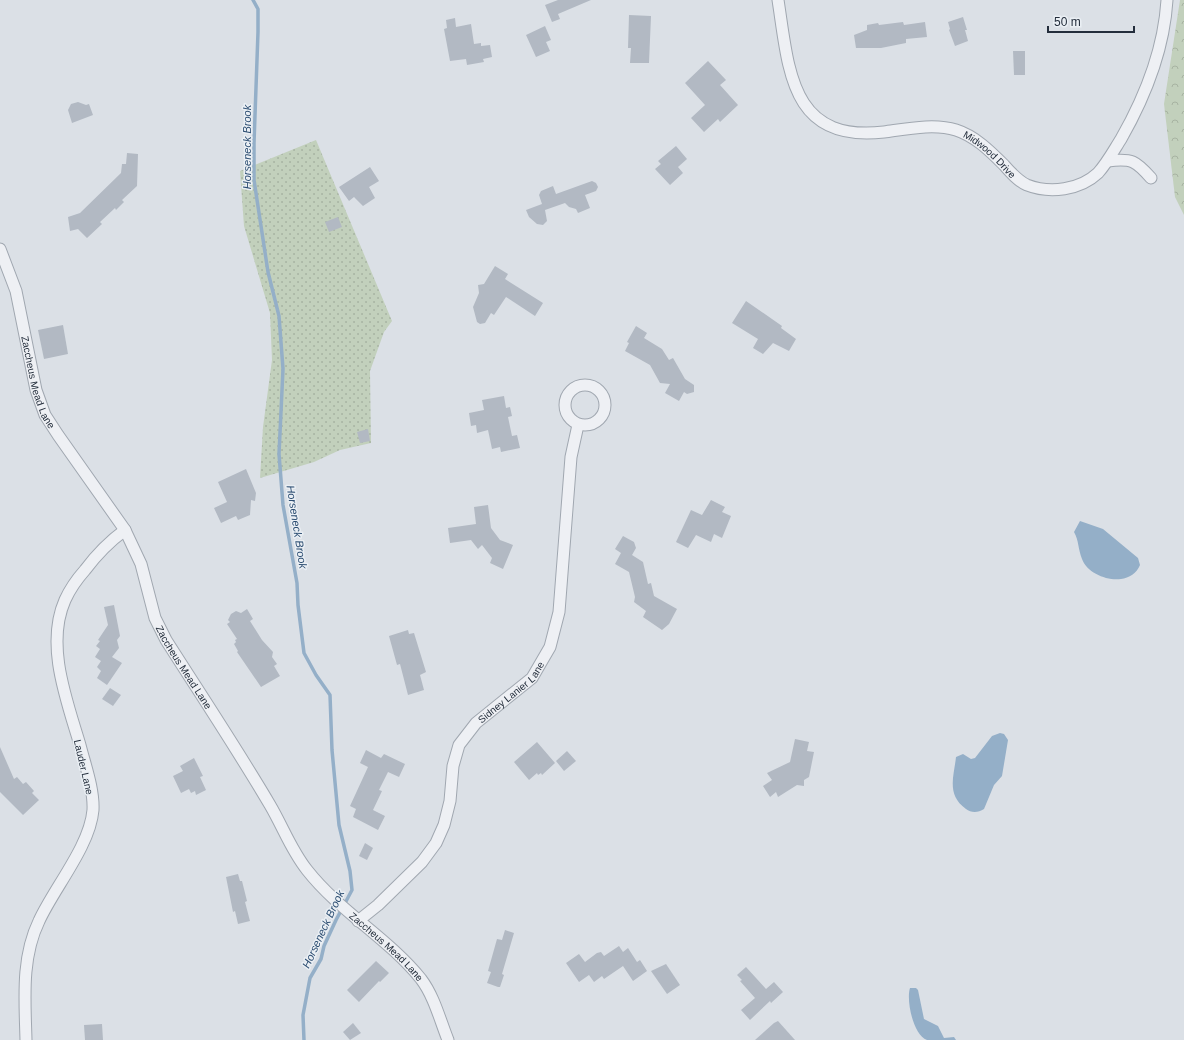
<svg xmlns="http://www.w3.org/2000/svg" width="1184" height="1040" font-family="Arial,sans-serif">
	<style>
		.forest { fill: url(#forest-crowns) }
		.park { fill: url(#park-dots) }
		.water { fill: #94afc8 }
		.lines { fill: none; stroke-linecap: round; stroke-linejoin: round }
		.stream { stroke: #94afc8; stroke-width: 3.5 }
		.building { fill: #b2b9c3 }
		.street-casing { stroke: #a0a7b0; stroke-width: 13 }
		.street { stroke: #eef0f4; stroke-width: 11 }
		.labels { text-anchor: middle; stroke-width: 3; stroke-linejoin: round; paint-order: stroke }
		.street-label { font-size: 10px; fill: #242e3c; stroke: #eaeff4 }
		.water-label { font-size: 11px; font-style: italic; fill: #2d4e72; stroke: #eaeff4 }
	</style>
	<defs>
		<pattern id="forest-crowns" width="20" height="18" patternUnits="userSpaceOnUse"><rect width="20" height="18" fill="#c2d0bc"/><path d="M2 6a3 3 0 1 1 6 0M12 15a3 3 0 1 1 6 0" fill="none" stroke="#a7b3a2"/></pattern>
		<pattern id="park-dots" width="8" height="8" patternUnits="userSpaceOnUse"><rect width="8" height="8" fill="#c2d0bc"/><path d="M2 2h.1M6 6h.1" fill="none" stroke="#a7b3a2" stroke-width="1.8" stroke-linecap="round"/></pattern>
	</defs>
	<rect width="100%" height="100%" fill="#dbe0e6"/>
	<polygon class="forest" points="1180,0 1184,0 1184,215 1175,197 1164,104"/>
	<polygon class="park" points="316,140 392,321 384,332 370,371 371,443 340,450 314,462 260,478 263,427 272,360 270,313 244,226 240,171"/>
	<g class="water">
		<path d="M1080,521L1103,529L1138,558L1140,565C1137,573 1129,578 1121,579C1107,581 1087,573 1082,559C1078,549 1079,541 1074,532Z"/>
		<path d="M1000,733L1004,734L1008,740L1002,776L994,785L984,809C978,813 971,813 966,809C946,795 954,776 956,757L963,754L971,759L975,758L992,736Z"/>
		<path d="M910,988H916L918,990L924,1019L938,1026L944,1038L954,1037L956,1040C948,1040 935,1040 927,1040C913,1035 906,1000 910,988Z"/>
	</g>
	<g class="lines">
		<polyline class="stream" points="253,0 258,9 258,32 254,143 254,180 268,272 279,316 283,369 279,454 283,505 297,583 298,605 304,653 316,675 330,695 332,750 339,825 350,871 352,890 336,920 324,946 321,959 310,978 303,1015 304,1040"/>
	</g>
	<g class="building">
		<polygon points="558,0 591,0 558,14 560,19 552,22 545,5"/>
		<polygon points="629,15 651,16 649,63 630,63 631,48 628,48"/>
		<polygon points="963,17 967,30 965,30 968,41 955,46 949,30 950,29 948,22"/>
		<polygon points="455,18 456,27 471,24 474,44 481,43 481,46 490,45 492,57 483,59 484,62 467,65 466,59 450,61 444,29 447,28 446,20"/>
		<polygon points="903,22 904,25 925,22 927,37 906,39 906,43 881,48 856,48 854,35 867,30 867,25 878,23 879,25"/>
		<polygon points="545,26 551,40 546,42 550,51 536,57 526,35"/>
		<polygon points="1013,51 1025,51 1025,75 1014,75"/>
		<polygon points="708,61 726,80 720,85 738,105 720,122 718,119 704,132 691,118 705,105 685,83"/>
		<polygon points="78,102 86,105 89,104 93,115 72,123 68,110 71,104"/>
		<polygon points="676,146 687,159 678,167 683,173 670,185 655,169 661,164 658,161"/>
		<polygon points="127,153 138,154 137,186 122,200 124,202 116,210 115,208 100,222 102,224 87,238 78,229 70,231 68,217 80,213 121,173 122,164 126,164"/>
		<polygon points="370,167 379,181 369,187 375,198 363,206 354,197 349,201 339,187"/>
		<polygon points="592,181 596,183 598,187 596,191 585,195 590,208 578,213 576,209 569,207 565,203 545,210 547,221 543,225 537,224 529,217 526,210 542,204 539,195 541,191 553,186 556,194"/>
		<polygon points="338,217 342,227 329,232 325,222"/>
		<polygon points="495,266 508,274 505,279 543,303 535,316 506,297 494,315 491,313 485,323 480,324 477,322 473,307 479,293 478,285 484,284"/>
		<polygon points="746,301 782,326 781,328 796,339 789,351 773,343 763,354 753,348 758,339 732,323"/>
		<polygon points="63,325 68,354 44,359 38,330"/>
		<polygon points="636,326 647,333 644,338 662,349 669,360 673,358 685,379 694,385 694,392 687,394 684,392 679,401 665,393 670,384 660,383 650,365 625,351 629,343 627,342"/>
		<polygon points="504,396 506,408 510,407 512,416 508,417 512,436 517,435 520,448 501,452 500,447 492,449 488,430 477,433 476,425 471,426 469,413 484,410 482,400"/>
		<polygon points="368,429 370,441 360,443 357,432"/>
		<polygon points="246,469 256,493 255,501 251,500 250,515 238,520 236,516 221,523 214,508 227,502 218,482"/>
		<polygon points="711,500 725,507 722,512 731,516 722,538 714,534 711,542 696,535 688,548 676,542 691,510 702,515"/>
		<polygon points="488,505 491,528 500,540 513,545 503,569 490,563 492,558 482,545 478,549 471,540 450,543 448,528 476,524 474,507"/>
		<polygon points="623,536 634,542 636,548 632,555 643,562 648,584 651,583 654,596 677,609 669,624 662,630 643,617 646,611 634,602 635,597 629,572 615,564 621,553 615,549"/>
		<polygon points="114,605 120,636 117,640 119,648 112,657 122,663 107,685 97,678 101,671 97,667 101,661 95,657 100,649 96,646 100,641 98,640 108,625 104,607"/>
		<polygon points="247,609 253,619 250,621 262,640 273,652 272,657 277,664 274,666 280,676 261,687 237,652 238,651 234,644 236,642 235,640 237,639 227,624 230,622 228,620 231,614 236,611 241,613"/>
		<polygon points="408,630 409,634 414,633 426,672 420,675 424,690 408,695 400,664 397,665 389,636"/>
		<polygon points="110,688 121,695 113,706 102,699"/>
		<polygon points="795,739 809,742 807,751 814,752 809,777 804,780 804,786 797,785 778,797 776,792 770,797 763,786 772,780 767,773 790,762"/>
		<polygon points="537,742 555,763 542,775 541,773 538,775 537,773 529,780 514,762"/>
		<polygon points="0,747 14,779 17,777 23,784 26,782 34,791 32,793 39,800 23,815 0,792"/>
		<polygon points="366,750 381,758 384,754 405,764 399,777 388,772 379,790 382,791 373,810 385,816 378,830 353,817 356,809 350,806 368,767 360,763"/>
		<polygon points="567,751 576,761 564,771 556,761"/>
		<polygon points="194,758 203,776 200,777 206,790 196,795 195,791 191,793 189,789 181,793 173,776 183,771 180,766"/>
		<polygon points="365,843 373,848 367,860 359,856"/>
		<polygon points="238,874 240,881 242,881 247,901 245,902 250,921 238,924 235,911 233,912 226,877"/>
		<polygon points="505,930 514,933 502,974 504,975 500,987 498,987 487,983 491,972 488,971 497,939 502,940"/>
		<polygon points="619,946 623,952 628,948 637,962 640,960 647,971 633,981 623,966 604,979 602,976 594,982 589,975 579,982 566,963 579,954 585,962 597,953 601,952 604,956"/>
		<polygon points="376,961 389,973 380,982 379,981 359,1002 347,990"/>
		<polygon points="666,964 680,985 667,994 651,971"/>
		<polygon points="746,967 766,989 774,982 783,992 771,1003 770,1001 750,1020 741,1010 755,998 740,981 742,980 737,975"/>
		<polygon points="778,1021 795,1040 755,1040 774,1023"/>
		<polygon points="353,1023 361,1033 350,1040 343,1032"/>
		<polygon points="102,1024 103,1040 85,1040 84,1025"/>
	</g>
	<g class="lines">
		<defs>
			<g id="street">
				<path id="s1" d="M778,0C789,70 790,143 884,132C906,129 934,123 956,130C975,136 990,151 1004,165C1011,173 1018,181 1027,185C1050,194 1080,190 1098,173C1107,163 1114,150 1121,139C1145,97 1164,49 1167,0"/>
				<path d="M1108,161C1132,158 1136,161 1151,178"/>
				<path id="s2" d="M0,249L16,291L36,390L45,415L58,435L125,530L141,564L155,618L166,640C201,695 237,749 270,805C283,827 291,850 307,870C340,912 388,938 421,979C434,996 440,1020 448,1040"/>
				<circle cx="585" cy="405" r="20"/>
				<path id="s3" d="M358,921L378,905L422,862L436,843L444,825L450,801L453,766L459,745L476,723L532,678L550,647L559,612L571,457L578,425"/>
				<path d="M26,1040C25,1000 21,958 39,921C54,888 90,846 93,810C94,789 85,765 80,745C67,701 45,645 65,600C70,589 77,579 85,570C97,554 110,541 125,530"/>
			</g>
		</defs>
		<use href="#street" class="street-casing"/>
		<use href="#street" class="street"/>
	</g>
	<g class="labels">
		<g class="street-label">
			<text dy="4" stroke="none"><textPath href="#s1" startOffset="312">Midwood Drive</textPath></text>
			<text dy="4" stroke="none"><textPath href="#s2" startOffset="139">Zaccheus Mead Lane</textPath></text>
			<text dy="4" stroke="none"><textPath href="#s2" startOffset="463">Zaccheus Mead Lane</textPath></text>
			<text dy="4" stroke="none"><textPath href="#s3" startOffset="287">Sidney Lanier Lane</textPath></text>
			<text transform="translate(84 767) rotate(77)" y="4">Lauder Lane</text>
			<text dy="4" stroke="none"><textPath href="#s2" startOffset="811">Zaccheus Mead Lane</textPath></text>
		</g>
		<g class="water-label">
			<text transform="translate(247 147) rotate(-90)" y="4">Horseneck Brook</text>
			<text transform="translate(297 527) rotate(81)" y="4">Horseneck Brook</text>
			<text transform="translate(323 929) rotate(-65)" y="4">Horseneck Brook</text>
		</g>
	</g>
	<path d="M1048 26v6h86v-6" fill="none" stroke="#242e3c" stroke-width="2"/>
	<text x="1054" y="26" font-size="12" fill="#242e3c" stroke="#eaeff4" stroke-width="3" paint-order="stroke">50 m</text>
</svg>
